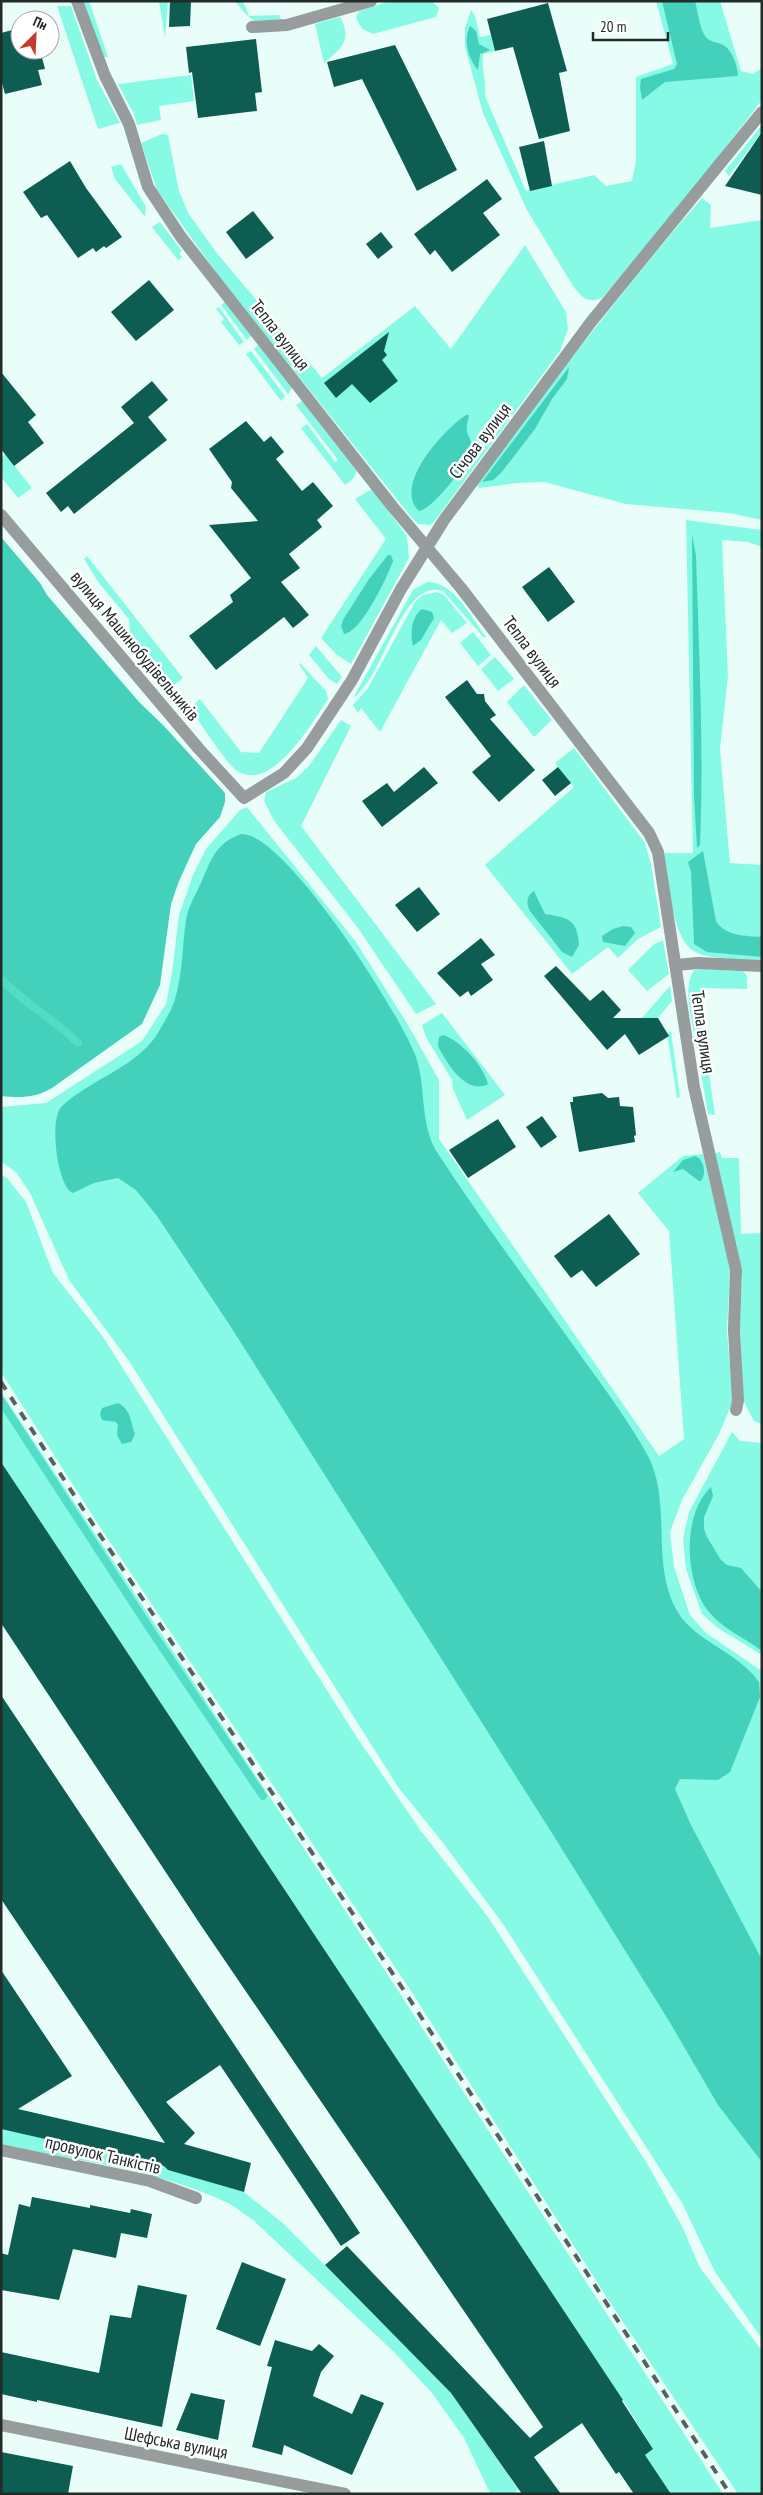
<svg xmlns="http://www.w3.org/2000/svg" width="763" height="2495" font-family="'PT Sans Narrow',sans-serif">
	<style>
		.green { fill: #86fae5 }
		.forest { fill: #44d1bb }
		.lines { fill: none; stroke-linecap: round; stroke-linejoin: round }
		.stream { stroke: #53dcc6; stroke-width: 8 }
		.building { fill: #0d5d52 }
		.minor { stroke: #969d9c; stroke-width: 12 }
		.rail { stroke: #56615f; stroke-width: 4; stroke-dasharray: 9 9; stroke-linecap: butt }
		.labels { text-anchor: middle; stroke-width: 5; stroke-linejoin: round; paint-order: stroke }
		.street-label { font-size: 18px; fill: #232b29; stroke: #fff }
	</style>
	<rect width="100%" height="100%" fill="#eafef9"/>
	<g class="green">
		<polygon points="83,1 89,1 108,57 103,57"/>
		<polygon points="159,1 168,1 165,38"/>
		<path d="M235,1H243L249,16L279,15L281,19C254,26 252,22 235,1Z"/>
		<polygon points="390,1 432,1 439,8 436,17 373,34 362,29 356,18 359,11"/>
		<path d="M656,1H720L741,71L753,74L762,68V100L683,203L602,298C587,304 583,298 573,286L527,210L483,113L465,47V28L471,10L475,16L480,37L491,35L495,51L483,54C481,69 487,81 485,96L526,191L594,175L606,186L632,181L636,161V77L673,64Z"/>
		<polygon points="57,6 71,6 97,80 120,123 98,129"/>
		<path d="M340,17C353,41 341,48 324,63L315,24Z"/>
		<polygon points="191,75 194,101 159,106 161,120 137,125 134,114 118,84"/>
		<polygon points="762,125 762,132 729,176 725,171"/>
		<polygon points="162,134 168,135 179,191 188,213 216,252 322,378 415,306 451,349 525,245 566,312 568,329 560,351 434,522 430,525 418,524 412,518 223,282 157,190 141,143"/>
		<polygon points="121,164 146,207 145,217 115,179 111,167"/>
		<path d="M702,198L711,205L710,228L762,220V520L729,513L626,504L544,482L517,483L479,488L476,483C549,387 622,290 702,198Z"/>
		<polygon points="160,222 182,251 179,253 182,257 178,260 152,227"/>
		<polygon points="225,302 251,336 247,340 221,305"/>
		<polygon points="219,307 244,342 239,345 221,322 224,319 216,309"/>
		<polygon points="258,345 292,388 288,394 254,349"/>
		<polygon points="251,351 285,396 281,401 246,354"/>
		<polygon points="302,401 357,471 353,479 345,485 301,428 307,424 335,462 338,460 296,405"/>
		<polygon points="5,454 32,488 18,498 1,477 1,458"/>
		<polygon points="372,489 407,536 409,558 351,664 336,654 321,638 386,539 355,499"/>
		<path d="M686,520L762,530V547L748,542L722,540L728,676L720,749L730,863L762,865V960C742,959 719,960 700,954C671,946 669,880 664,853H693Z"/>
		<polygon points="87,556 183,678 173,686 130,634 129,619 98,582 84,559"/>
		<path d="M427,582C456,583 470,616 486,637L484,638L443,591C401,577 384,679 353,698L413,590Z"/>
		<polygon points="437,592 444,595 467,623 452,633 441,620 380,732 361,708 358,713 353,705 368,688 415,602 423,595"/>
		<polygon points="473,632 491,655 478,666 460,643"/>
		<polygon points="316,646 342,677 337,684 329,679 309,655"/>
		<polygon points="495,657 514,679 498,691 481,669"/>
		<path d="M300,663L326,691L328,699C312,723 271,795 236,770C225,762 200,722 190,708L200,699L241,752L259,753L308,678L299,664Z"/>
		<polygon points="524,685 552,720 534,737 507,702"/>
		<polygon points="341,720 351,726 301,826 436,1004 416,1014 358,928 275,822 264,801 266,792 296,778 309,766"/>
		<polygon points="574,748 645,843 651,864 661,927 638,939 618,958 608,947 572,974 485,865 574,787 555,763"/>
		<polygon points="247,807 356,942 408,1025 439,1080 439,1139 659,1456 684,1439 669,1231 638,1193 683,1156 703,1154 730,1269 727,1331 733,1401 719,1434 682,1500 670,1532 674,1567 690,1615 706,1633 762,1671 762,2339 715,2272 682,2203 503,1924 440,1839 398,1787 129,1361 69,1280 30,1193 16,1172 1,1162 1,1107 46,1103 142,1041 166,1004 172,972 179,915 193,875 206,849 240,810"/>
		<polygon points="663,940 669,974 647,991 628,970 653,945"/>
		<path d="M703,969L743,971L747,976V989L704,988L697,997L706,1052L697,1050C694,1028 681,989 694,970Z"/>
		<polygon points="670,986 672,1001 658,1018 642,1018"/>
		<polygon points="442,1013 505,1095 467,1120 453,1089 452,1080 426,1037 422,1025"/>
		<polygon points="671,1032 680,1097 677,1098 667,1033"/>
		<polygon points="708,1067 715,1115 708,1114 701,1073"/>
		<polygon points="720,1152 722,1158 739,1158 741,1234 762,1233 762,1424 754,1421 743,1400 740,1324 742,1279 715,1153"/>
		<polygon points="1,1175 7,1178 26,1202 53,1273 103,1337 356,1736 421,1831 488,1917 648,2165 683,2228 699,2266 762,2351 762,2494 738,2494 611,2304 409,1988 98,1524 1,1372"/>
		<polygon points="1,1392 399,1992 723,2494 671,2494 645,2455 653,2449 623,2400 1,1462"/>
		<polygon points="732,1432 740,1441 762,1443 762,1655 718,1628 702,1614 686,1569 683,1539 689,1512"/>
		<path d="M1,2129L164,2165L169,2170L244,2192L285,2225L451,2393L518,2489L513,2494L490,2493L464,2438L432,2393L394,2352L253,2220C245,2215 236,2207 228,2203C160,2170 75,2160 1,2145Z"/>
	</g>
	<g class="forest">
		<path d="M662,1H695C698,12 699,26 705,36C710,43 716,41 723,45C732,49 738,67 738,76L665,82L642,100L640,87L641,79L674,69L677,64Z"/>
		<path d="M470,26L476,31L479,44L490,50L480,54L478,70C468,58 463,40 470,26Z"/>
		<polygon points="569,367 567,379 552,399 535,429 501,473 493,480 482,482"/>
		<path d="M466,415H469C468,421 466,426 467,431C468,438 474,442 471,450C468,464 433,509 419,511C392,486 444,429 466,415Z"/>
		<path d="M692,534L696,556C699,652 704,749 700,845L697,848L694,795Z"/>
		<path d="M1,537L40,583L47,595L139,702L163,725L225,793V802L220,817L196,844L179,881L171,904L160,985L142,1024L52,1088C35,1098 21,1098 1,1096Z"/>
		<path d="M388,555H391L393,561C387,578 361,632 344,634L341,626L343,620L369,579Z"/>
		<path d="M422,609L432,612L434,618L421,640L413,646C410,634 411,617 422,609Z"/>
		<path d="M241,834C285,832 401,1015 416,1057C426,1087 420,1120 435,1149C481,1221 534,1289 583,1359C606,1390 629,1422 648,1456C673,1504 649,1567 679,1614C696,1641 739,1653 759,1682L760,1697L730,1772L718,1780L680,1779L675,1789L691,1825L762,1960V2162L718,2105L669,2021L550,1830L229,1324L157,1216L136,1190L118,1178L94,1183L73,1193C58,1189 48,1119 62,1106C90,1080 134,1068 156,1036C163,1024 171,1012 175,999C183,973 182,946 186,920C188,907 195,896 200,885C211,861 214,844 241,834Z"/>
		<path d="M703,851L716,921C725,936 746,936 762,937V957L707,952L694,944L691,872L688,862Z"/>
		<path d="M534,891L545,914C568,918 577,918 579,945L572,957L562,952L530,911C526,903 526,896 534,891Z"/>
		<polygon points="623,926 631,927 635,933 625,946 603,942 602,936 613,929"/>
		<path d="M443,1035C461,1041 483,1065 488,1084C466,1096 446,1062 438,1046L439,1037Z"/>
		<path d="M695,1156C704,1159 707,1174 701,1181H699L683,1169L673,1172L683,1160Z"/>
		<path d="M118,1403C131,1410 130,1420 135,1434L131,1442L122,1444L117,1435L118,1425L116,1422L102,1420L100,1414L102,1408Z"/>
		<path d="M711,1487L713,1496L704,1517V1529L707,1537L721,1560L727,1565L741,1568L762,1592V1651C745,1638 723,1629 709,1612C685,1583 681,1515 711,1487Z"/>
	</g>
	<g class="lines">
		<g class="stream">
			<path d="M1,979C24,1003 54,1019 78,1043"/>
			<polyline points="1,1401 154,1635 263,1796"/>
		</g>
	</g>
	<g class="building">
		<polygon points="170,1 191,1 190,26 169,27"/>
		<polygon points="548,3 567,71 559,73 570,131 539,139 513,47 495,51 487,19"/>
		<polygon points="20,28 20,50 40,50 45,69 38,70 42,85 5,94 1,79 1,33"/>
		<polygon points="256,39 262,92 255,93 257,111 198,118 192,72 189,73 186,47"/>
		<polygon points="395,45 457,170 417,191 362,79 334,87 327,62"/>
		<polygon points="762,132 762,195 725,186"/>
		<polygon points="544,141 552,186 530,191 519,147"/>
		<polygon points="70,161 86,188 122,237 106,248 104,246 96,252 93,248 78,258 47,215 41,218 23,192"/>
		<polygon points="487,179 502,199 483,213 500,235 452,272 435,250 430,255 414,234"/>
		<polygon points="253,211 274,238 246,259 226,232"/>
		<polygon points="381,232 393,247 378,259 366,244"/>
		<polygon points="149,280 174,310 136,341 111,312"/>
		<polygon points="389,332 384,351 387,355 382,360 398,381 370,403 352,384 336,398 324,383"/>
		<polygon points="1,372 36,415 28,422 44,443 14,466 1,449"/>
		<polygon points="152,381 168,400 148,417 167,440 74,514 68,506 61,512 46,493 134,423 121,407"/>
		<polygon points="246,421 264,442 271,436 284,452 276,459 302,491 313,482 333,506 317,520 322,527 289,554 300,568 281,582 309,615 293,628 284,617 216,670 189,636 233,602 230,595 251,578 209,525 258,521 231,488 232,482 209,449"/>
		<polygon points="549,567 575,602 548,622 522,587"/>
		<polygon points="467,680 477,694 484,694 485,701 496,715 490,719 535,770 499,802 472,772 491,756 445,697"/>
		<polygon points="424,767 438,783 382,827 362,801 387,783 394,792"/>
		<polygon points="558,767 571,783 555,796 542,780"/>
		<polygon points="419,887 440,914 417,932 395,905"/>
		<polygon points="481,938 495,955 481,964 493,980 471,996 468,991 460,997 437,973"/>
		<polygon points="556,966 590,1001 603,990 621,1010 613,1018 658,1018 669,1036 639,1055 625,1034 607,1050 544,976"/>
		<polygon points="602,1093 608,1098 619,1097 620,1106 633,1107 636,1135 634,1136 635,1142 579,1152 570,1102 573,1102 573,1097"/>
		<polygon points="542,1116 557,1137 541,1148 526,1127"/>
		<polygon points="498,1119 516,1147 468,1178 449,1150"/>
		<polygon points="609,1214 640,1254 596,1287 582,1270 571,1278 554,1256"/>
		<polygon points="1,1462 623,2400 622,2401 653,2449 645,2455 671,2494 634,2494 619,2472 616,2474 582,2423 534,2457 561,2494 522,2494 451,2393 325,2265 347,2246 530,2438 543,2427 202,1927 1,1623"/>
		<polygon points="1,1695 360,2233 341,2246 220,2065 166,2102 195,2133 184,2144 251,2163 244,2192 168,2170 164,2166 1,2129 1,1970 72,2076 18,2109 165,2143 1,1899"/>
		<polygon points="32,2197 90,2208 90,2205 130,2213 131,2209 152,2214 147,2238 121,2233 116,2258 73,2249 59,2300 1,2290 1,2253 8,2255 19,2204 30,2207"/>
		<polygon points="242,2262 286,2279 260,2346 216,2329"/>
		<polygon points="138,2285 187,2295 162,2427 37,2400 37,2402 1,2394 1,2352 99,2373 110,2315 131,2318"/>
		<polygon points="275,2340 312,2351 319,2344 334,2356 321,2372 313,2396 352,2414 361,2394 384,2403 352,2475 284,2445 282,2455 252,2447 272,2367 267,2366"/>
		<polygon points="191,2393 225,2400 218,2440 176,2430"/>
		<polygon points="1,2452 73,2466 68,2494 1,2494"/>
	</g>
	<g class="lines">
		<g class="minor">
			<polyline points="77,1 105,76 129,124 148,187 181,237 392,506 461,588 649,833 658,852 694,1087 736,1270 734,1330 738,1401 736,1410"/>
			<polyline points="252,27 287,25 371,1"/>
			<polyline points="1,515 199,749 244,798 284,773 307,748 352,680 401,589 444,520 591,322 762,112"/>
			<polyline points="676,965 698,963 762,966"/>
			<polyline points="1,2150 150,2181 196,2198"/>
			<polyline points="1,2425 345,2494"/>
		</g>
		<polyline class="rail" points="1,1382 94,1526 403,1989 730,2494"/>
	</g>
	<g class="labels">
		<g class="street-label">
			<text transform="translate(280 335) rotate(52)" y="6">Тепла вулиця</text>
			<text transform="translate(480 441) rotate(-53)" y="6">Січова вулиця</text>
			<text transform="translate(135 646) rotate(50)" y="6">вулиця Машинобудівельників</text>
			<text transform="translate(532 652) rotate(53)" y="6">Тепла вулиця</text>
			<text transform="translate(703 1032) rotate(82)" y="6">Тепла вулиця</text>
			<text transform="translate(103 2155) rotate(13)" y="6">провулок Танкістів</text>
			<text transform="translate(176 2443) rotate(11)" y="6">Шефська вулиця</text>
		</g>
	</g>
	<rect width="763" height="2495" fill="none" stroke="#232b29" stroke-width="5"/>
	<g transform="translate(35 35) rotate(24)"><circle r="24" fill="#ffffff" stroke="#a7aaa9"/>
	<path d="M0-4L9 19L0 12L-9 19Z" fill="#c63a29"/>
	<text y="-8" font-size="14" font-weight="bold" text-anchor="middle" fill="#232b29">Пн</text>
	</g>
	<path d="M593 32v8h75v-8" fill="none" stroke="#232b29" stroke-width="2.5"/>
	<text x="600" y="32" font-size="15" fill="#232b29" stroke="#ffffff" stroke-width="4" paint-order="stroke">20 m</text>
</svg>
